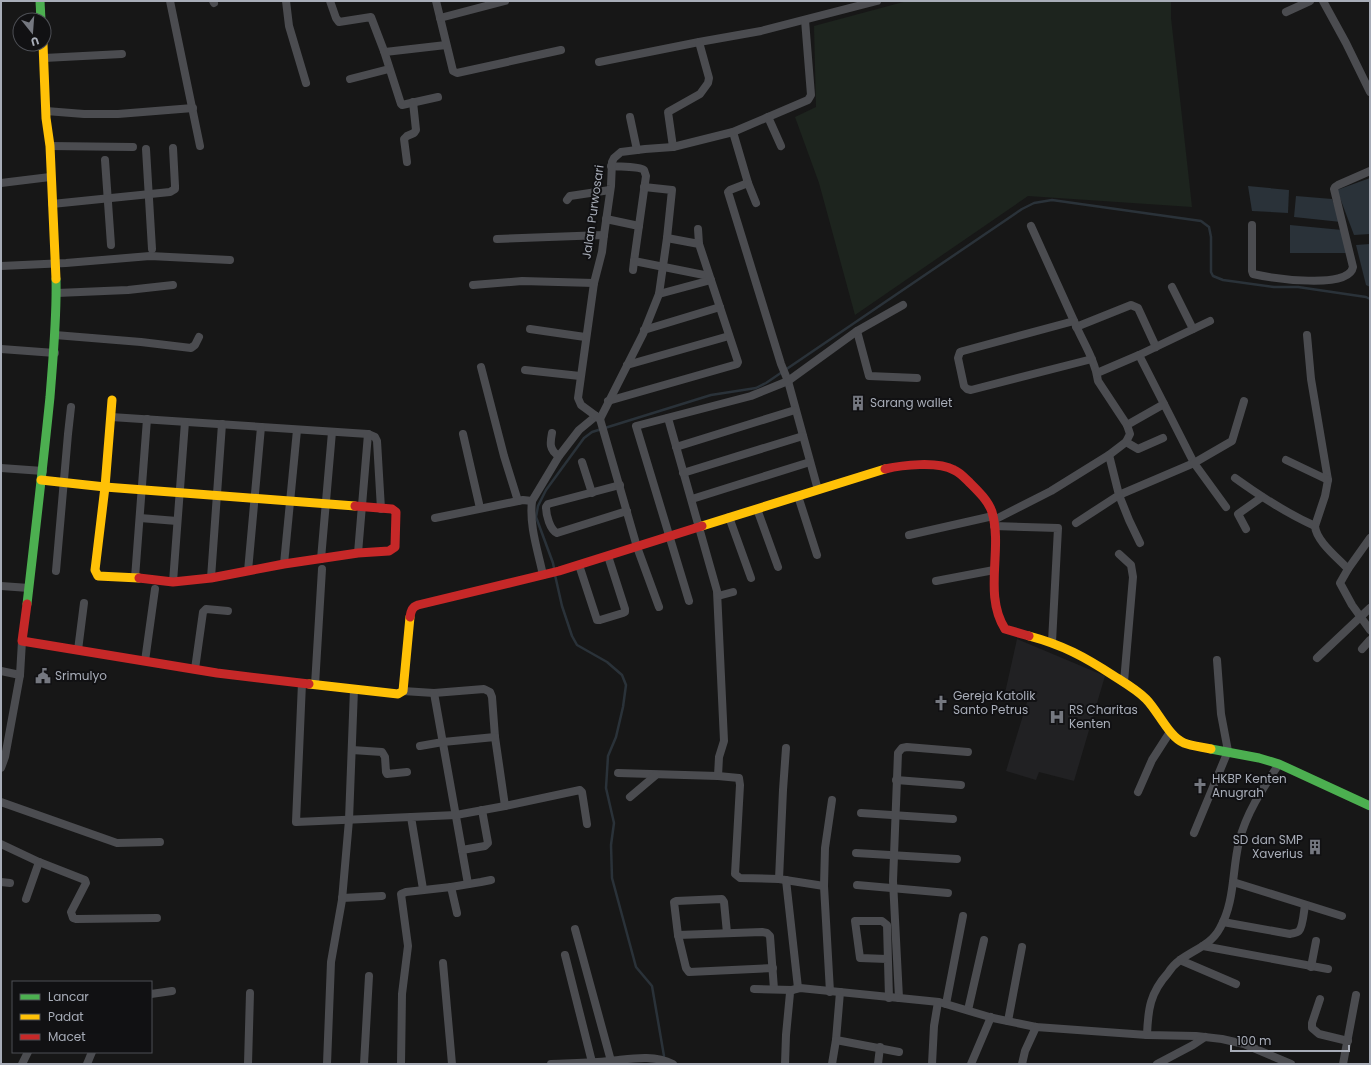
<svg xmlns="http://www.w3.org/2000/svg" width="1371" height="1065" font-family="Poppins,sans-serif">
	<style>
		.built { fill: #212123 }
		.green { fill: #1d241e }
		.water { fill: #2a3239 }
		.lines { fill: none; stroke-linecap: round; stroke-linejoin: round }
		.stream { stroke: #2a3239; stroke-width: 2.5 }
		.street { stroke: #4b4c50; stroke-width: 8 }
		.fast { stroke: #4caf50; stroke-width: 9 }
		.slow { stroke: #ffc107; stroke-width: 9 }
		.jam { stroke: #c62828; stroke-width: 9 }
		.labels { text-anchor: middle; stroke-width: 4; stroke-linejoin: round; paint-order: stroke }
		.street-label { font-size: 12px; fill: #a8adb8; stroke: #111113 }
		.poi-label { font-size: 12px; fill: #a8adb8; stroke: #111113; text-anchor: start }
	</style>
	<rect width="100%" height="100%" fill="#171717"/>
	<polygon class="built" points="1017,639 1105,676 1074,781 1039,772 1036,780 1006,771 1028,699 1005,693"/>
	<polygon class="green" points="907,1 1171,1 1171,18 1192,207 1028,196 855,315 819,183 795,117 816,107 814,26"/>
	<g class="water">
		<polygon points="1370,178 1370,234 1354,235 1337,190"/>
		<polygon points="1248,186 1289,190 1288,213 1252,211"/>
		<polygon points="1296,196 1332,199 1341,222 1294,217"/>
		<polygon points="1290,225 1342,230 1348,253 1290,253"/>
		<polygon points="1370,244 1370,287 1366,285 1356,245"/>
	</g>
	<g class="lines">
		<g class="stream">
			<polyline points="554,568 553,563 536,517 538,506 546,490 584,438 592,432 711,395 756,388 766,383 1022,209 1034,203 1052,200 1201,221 1209,227 1211,237 1211,272 1213,276 1223,280 1274,287 1298,287 1366,297 1370,299"/>
			<polyline points="555,575 562,606 572,636 577,645 607,662 622,675 626,685 623,707 616,737 608,756 606,788 614,823 611,845 612,878 636,967 652,986 664,1056"/>
		</g>
		<g class="street">
			<polyline points="170,1 200,146"/>
			<polyline points="213,1 214,3"/>
			<polyline points="286,1 289,26 306,83"/>
			<polyline points="330,1 336,18 339,22 371,17 384,51 385,52 446,45"/>
			<polyline points="436,1 453,71 457,73 561,50"/>
			<polyline points="1323,1 1346,43 1370,92"/>
			<polyline points="1286,12 1310,1"/>
			<polyline points="440,18 505,1"/>
			<polyline points="384,51 401,104 402,105 438,97"/>
			<polyline points="44,58 122,54"/>
			<polyline points="599,62 699,42 761,31 877,1"/>
			<polyline points="350,79 389,69"/>
			<polyline points="46,111 84,114 118,114 193,108"/>
			<polyline points="630,117 637,150"/>
			<polyline points="768,117 781,146"/>
			<polyline points="733,132 748,183 730,190 728,192 781,364 788,381 818,490"/>
			<polyline points="50,146 133,147"/>
			<polyline points="673,147 668,112 700,94 708,83 709,78 699,42"/>
			<polyline points="146,149 152,249"/>
			<polyline points="105,160 111,245"/>
			<polyline points="407,162 404,139 407,136 414,133 416,130 413,102"/>
			<path d="M611,166C620,167 639,166 644,170L646,176L634,261L709,276"/>
			<polyline points="1,183 50,177"/>
			<polyline points="748,183 756,203"/>
			<polyline points="567,200 570,196 610,190"/>
			<polyline points="52,204 170,192 175,189 175,186 173,148"/>
			<polyline points="606,219 639,226"/>
			<path d="M1252,225V271L1253,274C1271,278 1349,290 1353,267L1334,189L1335,187L1338,185L1370,171"/>
			<polyline points="1031,226 1074,321"/>
			<polyline points="698,229 699,244"/>
			<polyline points="497,239 604,235"/>
			<polyline points="1,266 66,263 150,256 230,260"/>
			<polyline points="633,270 634,261"/>
			<polyline points="473,285 522,281 594,283"/>
			<polyline points="1172,287 1193,329"/>
			<polyline points="57,293 128,290 173,285"/>
			<polyline points="659,294 711,280"/>
			<polyline points="1076,327 1131,305 1138,308 1156,347"/>
			<polyline points="530,329 585,337"/>
			<polyline points="644,330 720,307"/>
			<polyline points="857,331 869,376 917,378"/>
			<polyline points="55,335 141,342 191,348 195,345 199,337"/>
			<path d="M1307,335L1311,379L1328,480L1325,496L1315,526C1316,541 1338,558 1348,569"/>
			<polyline points="1,349 55,353"/>
			<polyline points="1139,355 1164,404"/>
			<path d="M1092,359L971,390L967,389L964,386L958,358L960,352L963,351L1074,321C1082,341 1095,359 1098,381L1127,425"/>
			<polyline points="627,365 729,336"/>
			<polyline points="481,367 504,456 518,501"/>
			<polyline points="525,370 580,376"/>
			<polyline points="1097,373 1139,355 1210,321"/>
			<polyline points="608,401 734,365 737,364 738,362 699,244 667,238"/>
			<polyline points="111,417 368,434 375,437 377,441 381,509"/>
			<polyline points="668,418 717,591 724,741 719,757 718,776"/>
			<polyline points="600,419 643,334 659,294 667,238 672,190 644,187"/>
			<polyline points="463,434 480,508"/>
			<polyline points="1126,442 1138,449 1163,438"/>
			<polyline points="676,447 795,410"/>
			<polyline points="1109,455 1126,442 1130,434 1127,425 1164,404 1194,463 1119,495 1129,520 1140,543"/>
			<polyline points="559,456 579,430 596,416"/>
			<polyline points="1286,460 1328,480"/>
			<polyline points="582,462 592,493"/>
			<polyline points="1,468 43,471"/>
			<polyline points="683,473 803,436"/>
			<path d="M1235,478C1260,496 1286,513 1315,526"/>
			<path d="M620,485L548,504L546,507C546,515 550,530 557,533L627,511"/>
			<polyline points="798,496 817,555"/>
			<polyline points="692,499 810,462"/>
			<polyline points="1226,507 1194,463 1232,441 1244,401"/>
			<polyline points="757,509 778,567"/>
			<polyline points="729,517 751,578"/>
			<polyline points="140,518 177,521"/>
			<polyline points="435,518 523,500 532,501"/>
			<polyline points="994,520 1051,491 1109,455 1119,495 1076,523"/>
			<polyline points="994,526 1058,528 1052,642"/>
			<polyline points="1246,529 1238,514 1262,497"/>
			<polyline points="909,535 993,516"/>
			<polyline points="1370,538 1348,569 1340,583 1352,605 1370,630"/>
			<polyline points="358,553 368,434"/>
			<polyline points="1119,554 1131,565 1133,577 1124,682"/>
			<polyline points="321,559 332,432"/>
			<polyline points="284,564 297,430"/>
			<polyline points="579,565 597,620 600,620 623,613 625,612 625,609 608,556"/>
			<polyline points="56,571 68,434 71,407"/>
			<polyline points="248,571 261,427"/>
			<path d="M543,575C538,551 529,526 532,501L559,456C549,450 550,443 552,433"/>
			<polyline points="135,578 147,419"/>
			<polyline points="211,578 222,424"/>
			<polyline points="936,581 994,570"/>
			<polyline points="173,582 185,422"/>
			<polyline points="1,586 29,588"/>
			<polyline points="718,596 733,592"/>
			<polyline points="689,601 636,426 751,396 788,381 857,331 903,305"/>
			<polyline points="659,607 637,547 600,419 581,405 578,398 594,283 602,252 604,235 611,186 612,162 614,158 621,152 645,149 673,147 733,132 808,100 811,95 805,20"/>
			<polyline points="1362,649 1370,640"/>
			<polyline points="78,650 84,603"/>
			<polyline points="1317,658 1370,608"/>
			<polyline points="145,661 155,589"/>
			<polyline points="195,669 203,612 206,609 228,611"/>
			<polyline points="1,671 20,675"/>
			<polyline points="302,683 296,822 411,817"/>
			<polyline points="315,685 322,569"/>
			<polyline points="403,691 434,693 484,689 490,692 492,697 495,737 505,806"/>
			<polyline points="434,693 468,884"/>
			<polyline points="420,746 443,742 495,737"/>
			<polyline points="786,748 783,790 779,879 824,886"/>
			<polyline points="352,750 382,752 385,757 386,772 387,774 407,772"/>
			<polyline points="1,768 5,757 20,675 22,641"/>
			<polyline points="618,773 718,776 739,778 740,785 735,874 740,878 779,879"/>
			<polyline points="896,780 961,785"/>
			<polyline points="1138,792 1152,760 1170,732"/>
			<polyline points="630,797 656,775"/>
			<polyline points="1,802 117,843 160,842"/>
			<polyline points="861,813 953,819"/>
			<polyline points="1194,833 1228,751 1221,714 1217,660"/>
			<polyline points="1,844 39,862 85,880 86,883 71,912 73,918 76,919 157,918"/>
			<polyline points="462,850 485,846 488,843 482,810"/>
			<polyline points="856,853 957,859"/>
			<polyline points="786,880 798,988"/>
			<polyline points="1,882 10,883"/>
			<polyline points="1233,882 1342,916"/>
			<polyline points="857,885 948,893"/>
			<polyline points="451,887 481,882 491,880"/>
			<polyline points="423,889 411,817 456,815 505,806 580,790 582,792 587,824"/>
			<polyline points="342,898 382,896"/>
			<polyline points="26,899 39,862"/>
			<path d="M1223,922L1290,934C1293,933 1297,933 1299,931C1303,927 1304,910 1305,905"/>
			<polyline points="575,929 611,1061"/>
			<polyline points="727,933 724,902 722,899 676,901 674,902 678,935 686,968 689,972 773,968"/>
			<polyline points="678,935 762,932 767,933 770,936 774,989"/>
			<polyline points="1203,946 1328,969"/>
			<polyline points="565,955 592,1062"/>
			<polyline points="887,959 860,958 855,921 882,921 887,925 889,998"/>
			<polyline points="1180,960 1236,984"/>
			<polyline points="443,963 452,1064"/>
			<polyline points="1311,967 1316,941"/>
			<polyline points="754,989 792,990"/>
			<polyline points="830,992 824,886 825,848 832,800"/>
			<polyline points="840,992 836,1040 899,1052"/>
			<polyline points="151,994 172,991"/>
			<polyline points="899,998 893,881 898,753 902,748 907,747 968,752"/>
			<polyline points="1320,999 1312,1023 1312,1028 1319,1034 1348,1041"/>
			<polyline points="946,1004 963,916"/>
			<polyline points="968,1010 984,940"/>
			<polyline points="1008,1021 1022,947"/>
			<path d="M1147,1035C1148,1009 1150,993 1168,973C1171,968 1176,963 1180,960C1195,949 1211,945 1220,928C1235,902 1232,870 1239,842C1246,813 1263,788 1279,764"/>
			<polyline points="22,1064 28,1052"/>
			<polyline points="87,1064 92,1052"/>
			<polyline points="248,1064 250,993"/>
			<polyline points="327,1064 331,962 342,900 349,820 354,689"/>
			<polyline points="364,1064 369,976"/>
			<polyline points="401,1064 402,994 408,946 401,894 406,892 451,887 457,913"/>
			<path d="M551,1064C570,1063 590,1063 609,1061C631,1059 652,1054 673,1064"/>
			<polyline points="785,1064 786,1035 790,993 792,990 800,988 939,1002 993,1018 1036,1027 1147,1035 1196,1036 1222,1039 1244,1044 1291,1064"/>
			<polyline points="832,1064 836,1040"/>
			<polyline points="878,1064 880,1047"/>
			<polyline points="932,1064 934,1026 938,1002"/>
			<polyline points="971,1064 991,1017"/>
			<polyline points="1022,1064 1025,1051 1036,1027"/>
			<polyline points="1157,1064 1193,1045 1205,1037"/>
			<polyline points="1343,1064 1356,995"/>
		</g>
		<g class="fast">
			<polyline points="40,1 41,20"/>
			<path d="M27,604C35,535 43,466 50,397C53,357 57,318 56,279"/>
			<polyline points="1211,749 1259,758 1279,764 1370,806"/>
		</g>
		<g class="slow">
			<polyline points="43,44 46,118 50,146 56,279"/>
			<polyline points="112,400 105,487 95,570 98,576 139,578"/>
			<polyline points="41,480 105,487 355,506"/>
			<polyline points="702,526 885,469"/>
			<path d="M1029,636C1063,645 1085,657 1114,676C1125,683 1137,690 1146,699C1158,711 1169,737 1184,743C1192,746 1202,747 1211,749"/>
			<polyline points="309,684 398,694 403,691 410,617"/>
		</g>
		<g class="jam">
			<path d="M885,469C902,465 938,461 954,470C959,472 964,477 968,481C977,490 988,500 992,512C1003,550 983,594 1005,629L1029,636"/>
			<polyline points="139,578 173,582 211,578 284,564 358,553 389,551 395,547 396,512 392,509 355,506"/>
			<polyline points="27,604 22,641 217,673 309,684"/>
			<path d="M410,617C411,611 412,607 418,605L559,571L702,526"/>
		</g>
	</g>
	<defs>
		<symbol id="building-bare" viewBox="-9 -9 18 18"><path d="M-4-6H4V6H1V3H-1V6H-4ZM-2.5-4.3h1.7v1.8h-1.7ZM.8-4.3h1.7v1.8H.8ZM-2.5-1h1.7V.8h-1.7ZM.8-1h1.7V.8H.8Z" fill="#757880" stroke="#111113" stroke-width="2.5" paint-order="stroke"/></symbol>
		<symbol id="civic-bare" viewBox="-9 -9 18 18"><path d="M-.6-6.5H3V-4.5H.6V-3L4-1V1h2V6H-6V1h2V-1L-.6-3ZM-1.2 2.5V6h2.4V2.5Z" fill="#757880" stroke="#111113" stroke-width="2.5" paint-order="stroke"/></symbol>
		<symbol id="church-bare" viewBox="-9 -9 18 18"><path d="M-1.2-6h2.4v3.5h3.3v2.4h-3.3V6h-2.4V-.1h-3.3v-2.4h3.3Z" fill="#757880" stroke="#111113" stroke-width="2.5" paint-order="stroke"/></symbol>
		<symbol id="hospital-bare" viewBox="-9 -9 18 18"><path d="M-5-5h3v3.5h4V-5h3V5h-3V1.5h-4V5h-3Z" fill="#757880" stroke="#111113" stroke-width="2.5" paint-order="stroke"/></symbol>
	</defs>
	<g fill-rule="evenodd">
		<use href="#building-bare" x="847" y="392" width="22" height="22"/>
		<use href="#civic-bare" x="32" y="665" width="22" height="22"/>
		<use href="#church-bare" x="930" y="692" width="22" height="22"/>
		<use href="#hospital-bare" x="1046" y="706" width="22" height="22"/>
		<use href="#church-bare" x="1189" y="775" width="22" height="22"/>
		<use href="#building-bare" x="1304" y="836" width="22" height="22"/>
	</g>
	<g class="labels">
		<g class="street-label">
			<text transform="translate(593 212) rotate(-82)" y="4">Jalan Purwosari</text>
		</g>
		<g class="poi-label">
			<text x="870" y="407">Sarang wallet</text>
			<text x="55" y="680">Srimulyo</text>
			<text x="953" y="700">Gereja Katolik<tspan x="953" dy="14">Santo Petrus</tspan></text>
			<text x="1069" y="714">RS Charitas<tspan x="1069" dy="14">Kenten</tspan></text>
			<text x="1212" y="783">HKBP Kenten<tspan x="1212" dy="14">Anugrah</tspan></text>
			<text x="1303" y="844" text-anchor="end">SD dan SMP<tspan x="1303" dy="14">Xaverius</tspan></text>
		</g>
	</g>
	<rect width="1371" height="1065" fill="none" stroke="#a8adb8" stroke-width="4"/>
	<rect x="12" y="981" width="140" height="72" fill="#111113" stroke="#4d4f55"/>
	<rect x="20" y="994" width="20" height="6" fill="#4caf50" stroke="#4d4f55"/>
	<text x="48" y="1001" font-size="12" fill="#a8adb8">Lancar</text>
	<rect x="20" y="1014" width="20" height="6" fill="#ffc107" stroke="#4d4f55"/>
	<text x="48" y="1021" font-size="12" fill="#a8adb8">Padat</text>
	<rect x="20" y="1034" width="20" height="6" fill="#c62828" stroke="#4d4f55"/>
	<text x="48" y="1041" font-size="12" fill="#a8adb8">Macet</text>
	<g transform="translate(32 32) rotate(163)"><circle r="19" fill="#111113" stroke="#4d4f55"/>
	<path d="M0-3L7 15L0 10L-7 15Z" fill="#757880"/>
	<text y="-6" font-size="11" font-weight="bold" text-anchor="middle" fill="#a8adb8">U</text>
	</g>
	<path d="M1231 1045v6h118v-6" fill="none" stroke="#a8adb8" stroke-width="2"/>
	<text x="1237" y="1045" font-size="12" fill="#a8adb8" stroke="#111113" stroke-width="3" paint-order="stroke">100 m</text>
</svg>
